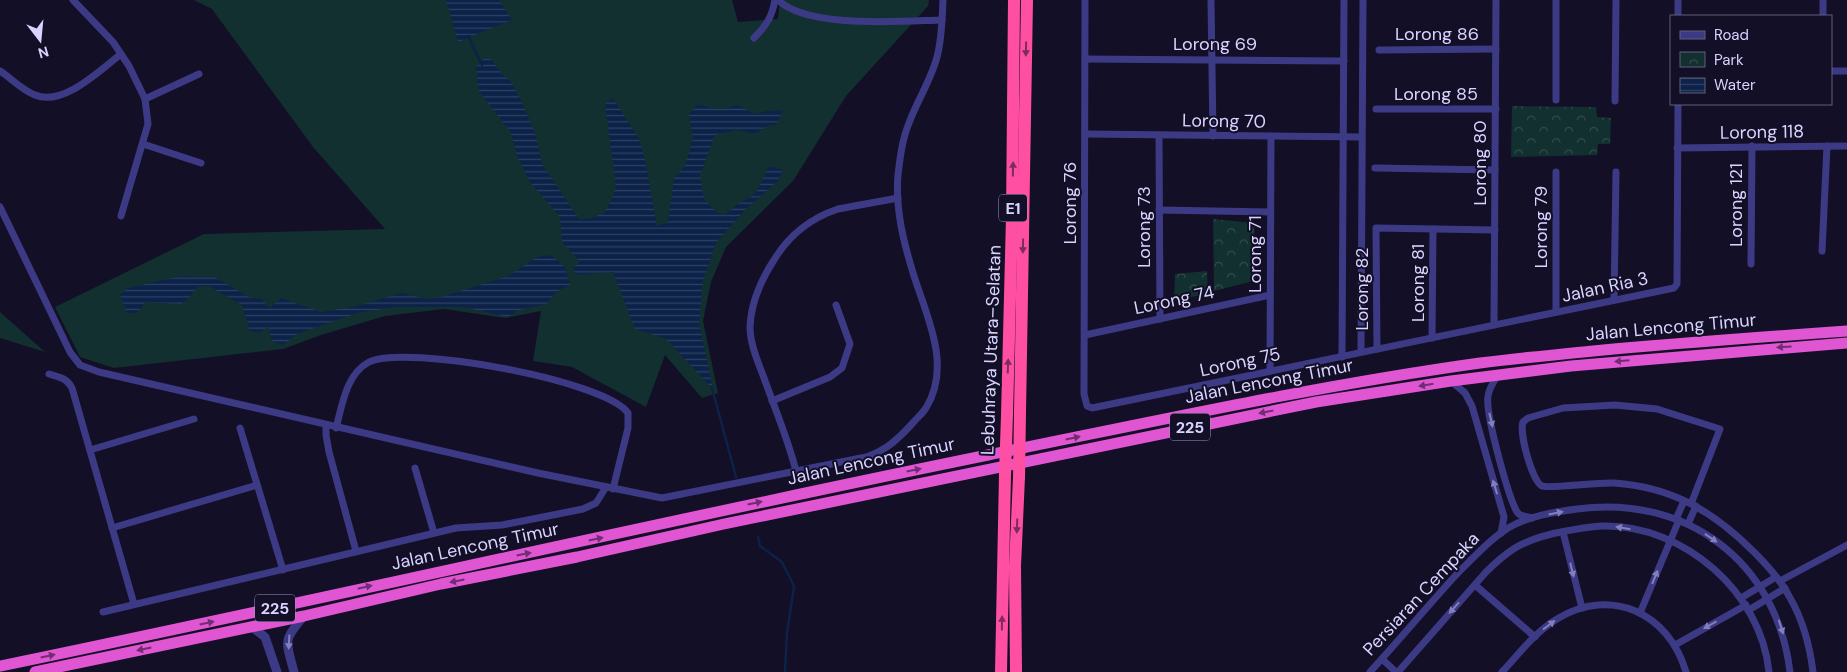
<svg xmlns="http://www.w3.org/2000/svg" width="1847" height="672" font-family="'DM Sans',sans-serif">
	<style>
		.grass { fill: #12302f }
		.park { fill: url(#park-crowns) }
		.water { fill: url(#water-rules) }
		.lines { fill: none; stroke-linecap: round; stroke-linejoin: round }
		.stream { stroke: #0c2248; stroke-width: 2.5 }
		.minor { stroke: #3d3a85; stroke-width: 7 }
		.tertiary { stroke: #3d3a85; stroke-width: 9 }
		.trunk { stroke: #e055d1; stroke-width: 11 }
		.motorway { stroke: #ff4fa3; stroke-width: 12 }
		.motorway-bridge { stroke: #ff4fa3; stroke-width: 12 }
		.oneway { fill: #7d2c5e }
		.oneway2 { fill: #6f2e73 }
		.oneway3 { fill: #837fbc }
		.labels { text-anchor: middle; stroke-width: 4; stroke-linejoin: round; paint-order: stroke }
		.shield { fill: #130f26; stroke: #9e99be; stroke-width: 1 }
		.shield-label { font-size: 16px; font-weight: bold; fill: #d9d4ff }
		.street-label { font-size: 18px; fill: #d9d4ff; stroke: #130f26 }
	</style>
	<defs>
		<pattern id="park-crowns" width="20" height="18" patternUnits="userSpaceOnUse" patternTransform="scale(1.25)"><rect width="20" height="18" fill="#12302f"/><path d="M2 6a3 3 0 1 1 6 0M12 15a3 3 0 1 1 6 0" fill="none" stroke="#344d4e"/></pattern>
		<pattern id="water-rules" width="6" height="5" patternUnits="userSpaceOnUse" patternTransform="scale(1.25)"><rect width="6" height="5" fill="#0c2248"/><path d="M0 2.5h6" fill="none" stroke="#2f4163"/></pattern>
	</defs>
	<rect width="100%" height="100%" fill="#130f26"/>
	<g class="grass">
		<polygon points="194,0 732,0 738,22 778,19 780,0 929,0 928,6 846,96 793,181 726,247 711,282 703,321 718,393 702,398 665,355 646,407 572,367 533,361 541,311 505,318 444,309 385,316 321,335 283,349 114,368 80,357 55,307 204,234 385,229 313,147 212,9"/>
		<polygon points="0,312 45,352 0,338"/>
	</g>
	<g class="park">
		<polygon points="1512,106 1596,107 1597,117 1611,118 1610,144 1598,144 1597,155 1511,157"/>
		<polygon points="1213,219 1254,223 1256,279 1250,282 1214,291"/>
		<polygon points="1207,271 1208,294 1174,300 1175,274"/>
	</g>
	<g class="water">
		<polygon points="446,0 499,0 512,20 458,42"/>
		<path d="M485,58L492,60L502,74L511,82L521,100L536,136L542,164L579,219H589L604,213L612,199L616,186L605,104L613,98L639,139L645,159L657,226L668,222L674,178L685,166L693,139L689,114L698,104C715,110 721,110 738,105L754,114L766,111L783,110L776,125H769L756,134L736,130L715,135L700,175L704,199L716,212L724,215L739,203L751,197L757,191L769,166L783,170L778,181L745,210L716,243L703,281L699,323L713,389L666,339L635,329L613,272L576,275L573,267L580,262L562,242L560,217L530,182L518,158L511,133L479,91L476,67Z"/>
		<path d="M551,255L565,267L570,285L556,292L547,304L519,310L508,317L463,307H395L357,313L297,334L283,345L272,341L268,327L259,333L250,331L242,305L209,286L198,287L186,301L181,304L145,302C140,311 137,314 127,313L120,295L128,288L182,276L215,277L249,297L261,299L270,308L281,298L321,312L357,306L401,293L427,299L441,297L508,276L537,257Z"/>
	</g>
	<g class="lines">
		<g class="stream">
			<polyline points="468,36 482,65"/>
			<polyline points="712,388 736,477"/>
			<polyline points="758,537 760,546 782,562 794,586 787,633 785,672"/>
		</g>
		<g class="minor">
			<polyline points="73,0 113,42 129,66 145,99 148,124 121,216"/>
			<path d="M778,0C808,29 902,21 942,20"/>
			<polyline points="1085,0 1084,394 1087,406 1092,408 1674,288 1677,284 1678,104"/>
			<polyline points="1211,0 1213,136"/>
			<polyline points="1678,16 1678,0"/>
			<polyline points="1823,16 1823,0"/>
			<path d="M754,38C766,26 772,17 775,0"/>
			<polyline points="1379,50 1496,49"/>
			<polyline points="1085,59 1344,61"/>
			<path d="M0,71C11,78 22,90 35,95C63,107 100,70 121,54"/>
			<polyline points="1831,71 1847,71"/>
			<polyline points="145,99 199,74"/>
			<polyline points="1556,100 1556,0"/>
			<polyline points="1615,101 1616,0"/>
			<polyline points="1376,109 1496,109"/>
			<polyline points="1085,134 1362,137"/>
			<polyline points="1159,135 1160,319"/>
			<polyline points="143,144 201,163"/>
			<polyline points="1677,148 1847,146"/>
			<polyline points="1375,168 1495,170"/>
			<path d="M0,207L70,352L80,365L99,372L538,473L662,498L866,457C885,451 897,440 911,425C916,419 922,414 926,408C952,366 927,317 914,276C904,244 895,209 898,175C900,158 902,140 909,123C917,101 931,80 937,57C942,39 942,19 943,0"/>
			<polyline points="1159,210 1270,212"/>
			<polyline points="1822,251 1827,146"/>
			<polyline points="1751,264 1752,146"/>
			<polyline points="1614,300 1616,172"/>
			<polyline points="1556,312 1556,172"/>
			<polyline points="1494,325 1496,0"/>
			<polyline points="1085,335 1270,295"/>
			<polyline points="1432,338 1433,229"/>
			<polyline points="1377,349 1376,228 1495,230"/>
			<polyline points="1361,352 1363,0"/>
			<polyline points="1342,357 1344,0"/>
			<polyline points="1270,371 1271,136"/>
			<path d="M49,374C59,377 67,378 72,388L134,604"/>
			<path d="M1498,375C1494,381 1489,388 1488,396C1485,413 1508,496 1517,512L1520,515L1532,518"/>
			<polyline points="1451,381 1465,393 1472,406 1504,517 1501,533"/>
			<polyline points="772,401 830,377 842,368 850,344 836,305"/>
			<polyline points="326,425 326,435 329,452 356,551"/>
			<polyline points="240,428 283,570"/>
			<path d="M336,428C342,406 346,374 369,362C405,344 605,380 628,413V428L613,489"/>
			<polyline points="90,450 194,419"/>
			<polyline points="415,468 434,533"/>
			<path d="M796,471C788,439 775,409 764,378C758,362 750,344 750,327C751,303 761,280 774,260C789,235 811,218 838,209L898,198"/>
			<path d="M1691,504L1720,429L1657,409L1615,405L1563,408L1528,418L1523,422C1519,433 1532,481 1542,486C1549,489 1599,482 1614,483C1672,487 1713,511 1754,552C1767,565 1780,579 1789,596C1802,618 1810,647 1813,672"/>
			<polyline points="1676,519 1684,501"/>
			<polyline points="1688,524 1696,506"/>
			<polyline points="112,528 257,485"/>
			<polyline points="1563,532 1582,608"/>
			<polyline points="1780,581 1847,545"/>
			<polyline points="1475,585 1535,637"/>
			<polyline points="1741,598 1776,577"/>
			<polyline points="1749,610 1785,588"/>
			<polyline points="103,612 456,528 502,525 583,509 596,503 606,487"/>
			<polyline points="1640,613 1679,520"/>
			<polyline points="1675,645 1746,605"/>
			<polyline points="1382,659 1396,672"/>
			<path d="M1370,672C1399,640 1426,608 1455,576C1472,559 1488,541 1508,528C1529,516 1554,512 1577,509C1686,494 1777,562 1790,672"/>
			<path d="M1398,672L1486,572C1495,563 1504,555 1515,548C1530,539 1549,534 1566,531C1578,529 1591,526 1604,526C1684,525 1761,592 1769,672"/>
			<path d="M1502,672C1519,654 1535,632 1557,619C1611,586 1669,613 1686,672"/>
		</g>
		<g class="tertiary">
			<polyline points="252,627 265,637 277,672"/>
			<path d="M294,672C286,641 282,641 304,616"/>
		</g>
		<g class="trunk">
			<path d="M0,666C330,598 658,522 988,455C1152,422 1315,386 1480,363C1517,358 1555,355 1593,351C1678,343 1762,337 1847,331"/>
			<polyline points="35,672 304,616 441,584 577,557 724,524 1316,402 1451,381 1571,366 1847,343"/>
		</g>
		<g class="motorway">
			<polyline points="1020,412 1027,0"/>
			<polyline points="1007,415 1012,217 1014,0"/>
			<polyline points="1001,672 1005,475"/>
			<polyline points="1016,672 1015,566 1019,477"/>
		</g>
		<g class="motorway-bridge">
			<polyline points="1005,475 1007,415"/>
			<polyline points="1019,477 1020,412"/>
		</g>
	</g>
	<defs><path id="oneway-solid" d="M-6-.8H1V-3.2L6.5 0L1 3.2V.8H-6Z" transform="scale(1.25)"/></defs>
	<g class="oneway">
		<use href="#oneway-solid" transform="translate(1026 49) rotate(91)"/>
		<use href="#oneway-solid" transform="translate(1013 169) rotate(-89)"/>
		<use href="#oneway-solid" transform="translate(1023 246) rotate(91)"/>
		<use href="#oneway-solid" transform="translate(1008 366) rotate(-88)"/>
		<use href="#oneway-solid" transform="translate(1017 526) rotate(92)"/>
		<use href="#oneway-solid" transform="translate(1002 623) rotate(-89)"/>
	</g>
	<g class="oneway2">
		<use href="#oneway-solid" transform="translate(1784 347) rotate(176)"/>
		<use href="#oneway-solid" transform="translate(1622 361) rotate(175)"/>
		<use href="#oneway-solid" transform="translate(1426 385) rotate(171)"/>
		<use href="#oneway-solid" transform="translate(1266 412) rotate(169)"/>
		<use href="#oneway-solid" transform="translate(1073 438) rotate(-12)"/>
		<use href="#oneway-solid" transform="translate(914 470) rotate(-11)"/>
		<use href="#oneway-solid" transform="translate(755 503) rotate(-12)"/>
		<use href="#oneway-solid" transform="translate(596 539) rotate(-12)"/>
		<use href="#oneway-solid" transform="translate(524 554) rotate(-11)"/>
		<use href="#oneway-solid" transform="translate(457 581) rotate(169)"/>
		<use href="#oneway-solid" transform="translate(365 587) rotate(-13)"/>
		<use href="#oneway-solid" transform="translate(207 623) rotate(-12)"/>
		<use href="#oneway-solid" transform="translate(144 649) rotate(168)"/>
		<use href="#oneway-solid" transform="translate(48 656) rotate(-12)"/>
	</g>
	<g class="oneway3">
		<use href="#oneway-solid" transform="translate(1491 420) rotate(77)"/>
		<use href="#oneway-solid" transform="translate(1495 487) rotate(-107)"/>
		<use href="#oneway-solid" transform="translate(1556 513) rotate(-11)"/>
		<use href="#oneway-solid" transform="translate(1623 528) rotate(-170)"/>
		<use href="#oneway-solid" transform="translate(1711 538) rotate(34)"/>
		<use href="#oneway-solid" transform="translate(1572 570) rotate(76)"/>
		<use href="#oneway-solid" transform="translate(1655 577) rotate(-68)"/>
		<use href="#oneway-solid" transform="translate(1454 608) rotate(132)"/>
		<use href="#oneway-solid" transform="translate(1549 625) rotate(-37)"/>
		<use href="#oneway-solid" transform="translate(1710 625) rotate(151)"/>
		<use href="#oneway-solid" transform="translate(1781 627) rotate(72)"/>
		<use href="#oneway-solid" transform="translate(289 642) rotate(93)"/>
	</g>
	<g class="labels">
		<g class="shield">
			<rect x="999" y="194.5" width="28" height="27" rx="4"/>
			<rect x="1170" y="413.5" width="40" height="27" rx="4"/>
			<rect x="255" y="594.5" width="40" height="27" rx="4"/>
		</g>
		<g class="shield-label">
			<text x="1013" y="214">E1</text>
			<text x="1190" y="433">225</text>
			<text x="275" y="614">225</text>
		</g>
		<g class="street-label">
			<text x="1437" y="40">Lorong 86</text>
			<text x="1215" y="50">Lorong 69</text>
			<text x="1436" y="100">Lorong 85</text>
			<text transform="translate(1224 121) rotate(1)" y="6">Lorong 70</text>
			<text transform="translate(1762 132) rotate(-1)" y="6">Lorong 118</text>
			<text transform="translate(1480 163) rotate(-90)" y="6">Lorong 80</text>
			<text transform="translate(1070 203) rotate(-90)" y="6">Lorong 76</text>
			<text transform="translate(1736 205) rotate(-90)" y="6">Lorong 121</text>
			<text transform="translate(1144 227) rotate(-90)" y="6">Lorong 73</text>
			<text transform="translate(1541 227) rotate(-90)" y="6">Lorong 79</text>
			<text transform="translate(1255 254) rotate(-90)" y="6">Lorong 71</text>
			<text transform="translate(1418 283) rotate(-90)" y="6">Lorong 81</text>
			<text transform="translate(1605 287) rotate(-12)" y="6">Jalan Ria 3</text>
			<text transform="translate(1362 289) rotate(-90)" y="6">Lorong 82</text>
			<text transform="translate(1174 300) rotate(-12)" y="6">Lorong 74</text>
			<text transform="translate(1671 327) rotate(-5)" y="6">Jalan Lencong Timur</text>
			<text transform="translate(991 350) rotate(-88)" y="6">Lebuhraya Utara–Selatan</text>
			<text transform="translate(1240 362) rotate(-12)" y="6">Lorong 75</text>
			<text transform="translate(1269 381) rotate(-11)" y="6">Jalan Lencong Timur</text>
			<text transform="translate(871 461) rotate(-12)" y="6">Jalan Lencong Timur</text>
			<text transform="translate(475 546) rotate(-12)" y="6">Jalan Lencong Timur</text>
			<text transform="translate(1421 594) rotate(-47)" y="6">Persiaran Cempaka</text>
		</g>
	</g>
	<rect x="1670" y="15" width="162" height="90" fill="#130f26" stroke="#625e7d"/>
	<rect x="1680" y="31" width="25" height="8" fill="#3d3a85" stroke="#625e7d"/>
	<text x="1714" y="40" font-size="15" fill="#d9d4ff">Road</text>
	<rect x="1680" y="52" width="25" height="15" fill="url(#park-crowns)" stroke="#625e7d"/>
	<text x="1714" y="65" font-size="15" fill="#d9d4ff">Park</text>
	<rect x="1680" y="78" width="25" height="15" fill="url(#water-rules)" stroke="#625e7d"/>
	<text x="1714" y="90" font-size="15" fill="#d9d4ff">Water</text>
	<g transform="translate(40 40) rotate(164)" stroke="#130f26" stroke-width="4" paint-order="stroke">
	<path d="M0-4L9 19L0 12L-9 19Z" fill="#d9d4ff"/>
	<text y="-8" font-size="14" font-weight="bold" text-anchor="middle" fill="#d9d4ff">N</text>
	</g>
</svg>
